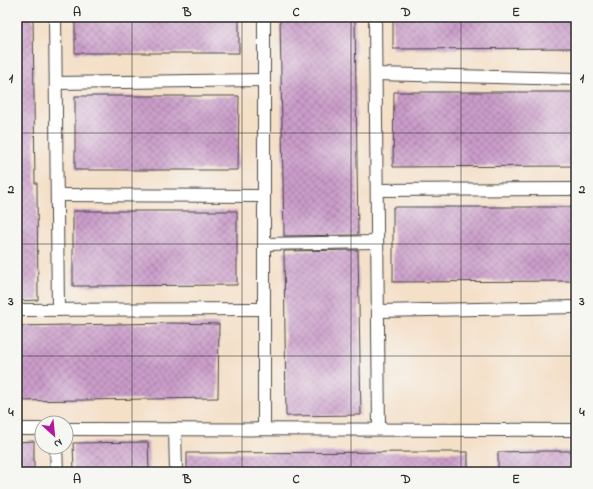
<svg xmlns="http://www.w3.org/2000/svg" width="593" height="489" font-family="'Indie Flower',sans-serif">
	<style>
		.building { fill: url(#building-cross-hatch) }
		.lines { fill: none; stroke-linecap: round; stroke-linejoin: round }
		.minor-casing { stroke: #494642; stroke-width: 14 }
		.minor { stroke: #fff; stroke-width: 12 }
		.grid { fill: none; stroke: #2b2b2b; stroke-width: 1; stroke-opacity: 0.55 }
		.neatline { fill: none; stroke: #2b2b2b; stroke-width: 1.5 }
		.grid-label { font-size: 13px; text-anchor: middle; font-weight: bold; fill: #2b2b2b }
	</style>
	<defs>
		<pattern id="building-cross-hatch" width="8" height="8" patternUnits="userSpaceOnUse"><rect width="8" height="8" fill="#cb9dca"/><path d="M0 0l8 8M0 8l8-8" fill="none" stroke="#a580a4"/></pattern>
	</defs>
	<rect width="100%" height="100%" fill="#f6f6f2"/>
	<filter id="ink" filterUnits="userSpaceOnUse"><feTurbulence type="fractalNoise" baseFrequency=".025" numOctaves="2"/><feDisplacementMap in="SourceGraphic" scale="8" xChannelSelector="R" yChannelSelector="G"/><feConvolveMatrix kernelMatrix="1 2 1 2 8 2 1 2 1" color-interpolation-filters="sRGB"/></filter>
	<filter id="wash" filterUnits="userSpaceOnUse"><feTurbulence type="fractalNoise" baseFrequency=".012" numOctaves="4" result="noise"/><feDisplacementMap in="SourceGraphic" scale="16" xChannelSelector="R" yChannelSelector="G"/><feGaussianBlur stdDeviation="0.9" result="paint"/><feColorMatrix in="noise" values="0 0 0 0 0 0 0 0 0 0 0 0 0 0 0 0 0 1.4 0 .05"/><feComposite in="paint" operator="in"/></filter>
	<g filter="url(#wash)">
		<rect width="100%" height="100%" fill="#f4dfc7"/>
		<g id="blocks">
			<g class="building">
				<polygon points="17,17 33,17 35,183 37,183 38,300 17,301"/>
				<rect x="75" y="17" width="164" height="36"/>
				<polygon points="280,17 355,17 358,235 284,236"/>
				<polygon points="393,17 576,17 576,48 393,49"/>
				<polygon points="394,92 576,92 576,166 393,167"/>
				<polygon points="75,96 239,96 238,170 75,170"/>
				<polygon points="393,207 576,207 576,281 393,282"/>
				<polygon points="73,211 237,211 237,285 73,286"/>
				<polygon points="358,250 361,415 286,416 284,251"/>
				<polygon points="172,323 219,324 218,398 17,401 17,326"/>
				<polygon points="34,441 34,472 17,472 17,442"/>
				<polygon points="148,442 149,472 74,472 73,443"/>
				<polygon points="544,451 576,451 576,472 498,472 498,452"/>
				<polygon points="432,452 468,452 468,472 187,472 187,453"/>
			</g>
		</g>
	</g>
	<g filter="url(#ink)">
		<use href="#blocks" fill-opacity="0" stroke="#494642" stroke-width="1"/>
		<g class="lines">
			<defs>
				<g id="minor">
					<polyline points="55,17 58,310"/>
					<polyline points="264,17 264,429"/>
					<polyline points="375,17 379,429"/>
					<polyline points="376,74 576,79"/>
					<polyline points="56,83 264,80"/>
					<polyline points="377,190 576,189"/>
					<polyline points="57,195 264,196"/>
					<polyline points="264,244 377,242"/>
					<polyline points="17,310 264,309"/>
					<polyline points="378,311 576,307"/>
					<polyline points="17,429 42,429"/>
					<polyline points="66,429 576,430"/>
					<polyline points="175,429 176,472"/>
					<polyline points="56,447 57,472"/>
				</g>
			</defs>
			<use href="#minor" class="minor-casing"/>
			<use href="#minor" class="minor"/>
		</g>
	</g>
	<path class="grid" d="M132,17V472M242,17V472M351,17V472M461,17V472M17,133H576M17,244H576M17,356H576"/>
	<rect width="593" height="489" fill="none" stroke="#f6f6f2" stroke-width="44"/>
	<g transform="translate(54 435) rotate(153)"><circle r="19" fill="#f6f6f2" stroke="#a5a5a2"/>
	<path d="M0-3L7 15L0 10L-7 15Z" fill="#b5179e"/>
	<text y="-6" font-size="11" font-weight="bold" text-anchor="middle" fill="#2b2b2b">N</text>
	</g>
	<rect x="22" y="22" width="549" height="445" class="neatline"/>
	<g class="grid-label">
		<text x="77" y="16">A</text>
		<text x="187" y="16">B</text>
		<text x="296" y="16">C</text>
		<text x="406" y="16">D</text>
		<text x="516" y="16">E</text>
		<text x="11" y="82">1</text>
		<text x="582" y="82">1</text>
		<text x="11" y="193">2</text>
		<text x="582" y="193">2</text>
		<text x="11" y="305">3</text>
		<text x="582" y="305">3</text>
		<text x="11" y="416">4</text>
		<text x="582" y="416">4</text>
		<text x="77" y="483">A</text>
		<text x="187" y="483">B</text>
		<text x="296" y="483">C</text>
		<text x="406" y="483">D</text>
		<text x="516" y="483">E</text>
	</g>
</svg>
